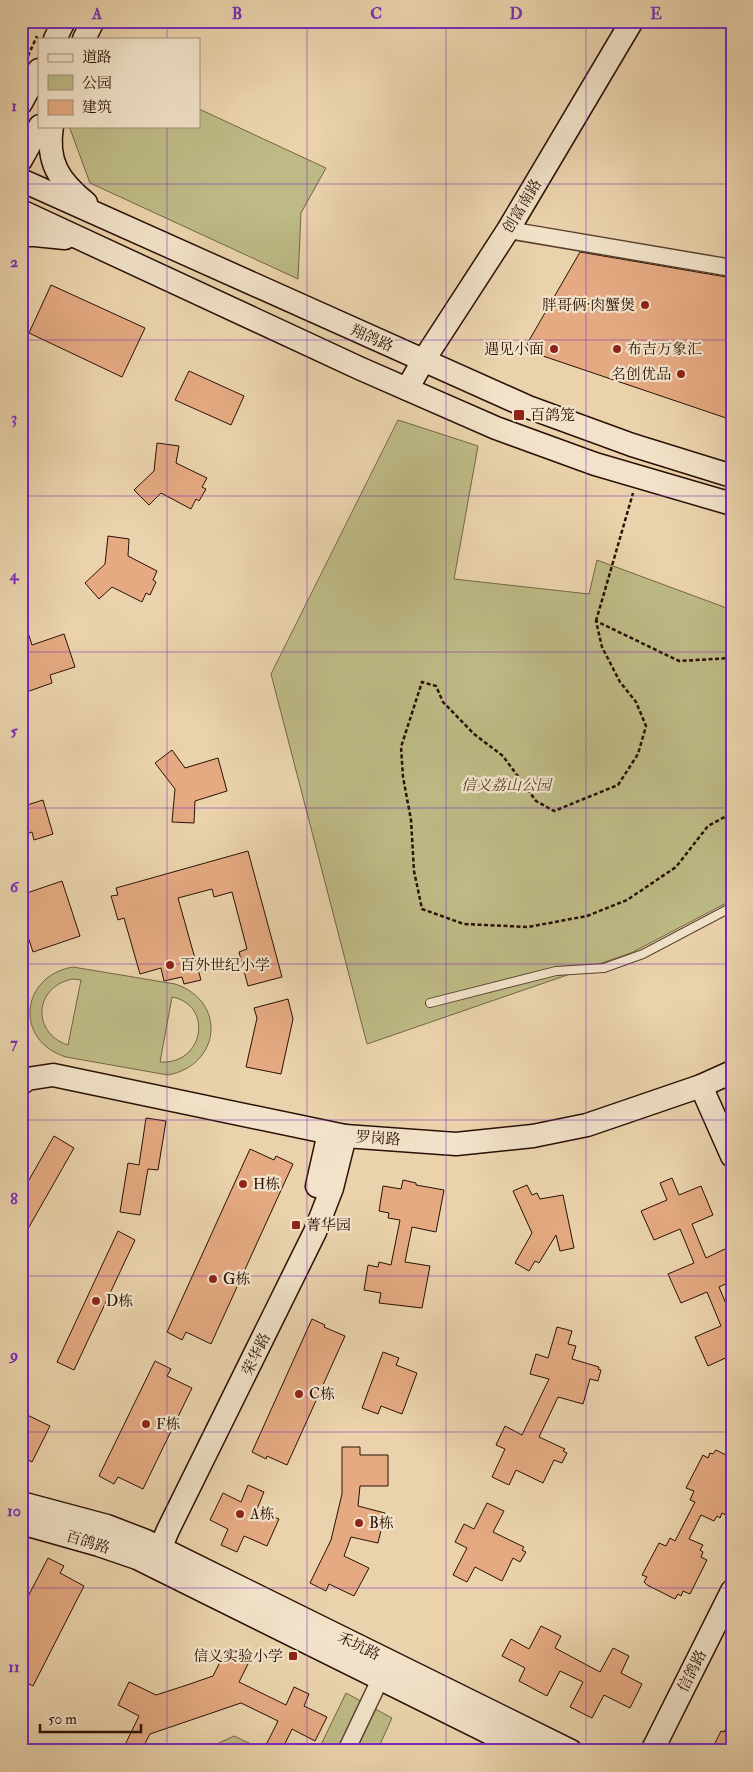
<svg xmlns="http://www.w3.org/2000/svg" width="753" height="1772" font-family="'IM FELL Double Pica','Noto Serif SC',serif">
	<style>
		.green { fill: #bdba85; stroke: #746545; fill-rule: evenodd }
		.building { fill: #e5aa82; stroke: #2a1005 }
		.lines { fill: none; stroke-linecap: round; stroke-linejoin: round }
		.lane-casing { stroke: #5a412f; stroke-width: 10 }
		.street-casing { stroke: #5a412f; stroke-width: 19 }
		.secondary-casing { stroke: #2a1005; stroke-width: 25 }
		.path { stroke: #2a1005; stroke-width: 2.5; stroke-dasharray: 4 2.5; stroke-linecap: butt }
		.lane { stroke: #f1e2c9; stroke-width: 8 }
		.street { stroke: #f1e2c9; stroke-width: 16 }
		.secondary { stroke: #f1e2c9; stroke-width: 22 }
		.grid { fill: none; stroke: #7b2cbf; stroke-width: 1; stroke-opacity: 0.55 }
		.poi-dot { fill: #8f2418; stroke: #f1e2c9; stroke-width: 2 }
		.labels { text-anchor: middle; stroke-width: 4.5; stroke-linejoin: round; paint-order: stroke }
		.street-label { font-size: 15px; fill: #2a1005; stroke: #f1e2c9 }
		.poi-label { font-size: 15px; fill: #2a1005; stroke: #f1e2c9; text-anchor: start }
		.park-label { font-size: 15px; font-style: italic; fill: #56432b; stroke: #f1e2c9 }
		.neatline { fill: none; stroke: #7b2cbf; stroke-width: 2 }
		.grid-label { font-size: 16px; text-anchor: middle; font-weight: bold; fill: #7b2cbf }
	</style>
	<rect width="100%" height="100%" fill="#ead3ac"/>
	<filter id="stains"><feTurbulence type="fractalNoise" baseFrequency=".004" numOctaves="4"/><feColorMatrix values="0 0 0 0 .2 0 0 0 0 .09 0 0 0 0 .02 0 0 0 .5 -.17"/></filter>
	<radialGradient id="worn" r=".72"><stop offset=".6" stop-color="#630" stop-opacity="0"/><stop offset="1" stop-color="#630" stop-opacity=".3"/></radialGradient>
	<g class="green">
		<polygon points="199,109 326,168 301,213 298,279 90,183 69,126 199,126"/>
		<polygon points="398,420 478,446 454,579 589,594 597,560 732,610 732,900 631,953 367,1044 271,674"/>
		<path d="M73,967L175,984C227,1001 221,1065 168,1075L66,1057C14,1041 20,976 73,967ZM73,979L81,980L68,1045C31,1033 34,986 73,979ZM172,997C214,1005 204,1065 160,1062Z"/>
		<polygon points="346,1693 392,1718 377,1751 318,1751"/>
		<polygon points="234,1736 266,1751 202,1751"/>
	</g>
	<g class="building">
		<polygon points="580,252 732,278 732,420 543,356 531,350 533,348 527,344"/>
		<polygon points="51,285 145,328 122,377 29,333"/>
		<polygon points="189,371 244,396 231,425 175,400"/>
		<polygon points="157,443 179,446 176,463 207,478 202,487 206,489 199,501 196,499 191,509 161,493 149,505 134,490 154,471"/>
		<polygon points="108,536 129,539 128,556 157,571 153,580 156,582 150,595 146,593 142,602 112,587 99,599 85,583 105,564"/>
		<polygon points="23,617 32,645 64,634 75,667 50,675 52,683 21,694 21,618"/>
		<polygon points="172,750 185,768 218,758 227,791 195,801 194,823 172,822 175,789 155,763"/>
		<polygon points="43,800 53,834 34,840 32,832 21,836 21,815 26,814 24,806"/>
		<polygon points="248,851 282,977 248,986 239,952 247,949 232,892 214,897 212,889 178,898 201,980 184,984 182,977 164,981 161,968 140,974 124,918 118,920 111,896 118,895 116,888"/>
		<polygon points="62,881 80,936 33,952 21,916 21,895"/>
		<polygon points="288,999 293,1019 281,1074 246,1067 257,1018 254,1008"/>
		<polygon points="146,1118 166,1121 158,1170 148,1169 140,1215 120,1212 128,1163 139,1165"/>
		<polygon points="54,1136 74,1148 21,1241 21,1194"/>
		<polygon points="250,1149 274,1160 276,1156 293,1164 211,1344 186,1332 182,1340 167,1332"/>
		<polygon points="672,1178 679,1195 701,1186 713,1215 692,1224 706,1258 727,1248 732,1258 732,1281 719,1287 732,1318 732,1355 708,1366 695,1337 721,1326 707,1292 681,1303 668,1274 694,1263 680,1229 654,1240 641,1211 667,1200 660,1183"/>
		<polygon points="403,1180 416,1183 416,1185 444,1190 436,1232 412,1227 405,1262 430,1266 422,1308 379,1303 381,1293 364,1290 368,1265 378,1267 379,1262 391,1265 400,1220 388,1218 389,1213 379,1211 383,1186 401,1189"/>
		<polygon points="527,1185 532,1195 537,1193 540,1199 563,1195 574,1248 560,1251 556,1235 539,1263 535,1261 529,1271 515,1263 532,1233 513,1191"/>
		<polygon points="118,1231 135,1240 74,1370 57,1362"/>
		<polygon points="312,1319 325,1325 324,1327 345,1336 287,1465 267,1456 266,1459 252,1452"/>
		<polygon points="557,1327 572,1331 568,1344 576,1346 572,1359 599,1367 598,1369 601,1370 598,1381 590,1379 583,1404 558,1397 539,1437 565,1449 563,1451 567,1453 562,1463 554,1460 543,1483 516,1470 509,1485 492,1477 505,1449 496,1445 505,1426 522,1435 549,1379 530,1374 536,1354 548,1358"/>
		<polygon points="383,1352 399,1358 396,1365 417,1373 402,1414 381,1406 378,1414 362,1408"/>
		<polygon points="155,1361 171,1369 167,1376 192,1388 143,1489 118,1477 114,1484 99,1476"/>
		<polygon points="21,1412 50,1426 32,1462 21,1456"/>
		<polygon points="342,1447 360,1447 360,1455 388,1455 388,1486 360,1486 358,1506 385,1513 378,1543 351,1537 344,1556 369,1568 354,1596 329,1584 326,1591 310,1583 331,1540 342,1494"/>
		<polygon points="716,1450 732,1458 732,1518 722,1513 720,1518 717,1516 714,1521 701,1515 689,1539 703,1545 700,1550 703,1552 701,1557 707,1560 690,1594 683,1591 681,1596 678,1594 675,1599 647,1585 644,1582 647,1577 642,1575 659,1543 666,1546 670,1538 675,1541 695,1502 690,1500 694,1491 686,1488 703,1455 708,1458 710,1453 713,1454"/>
		<polygon points="248,1485 264,1492 257,1509 279,1519 267,1546 244,1536 237,1552 221,1545 228,1529 210,1520 223,1493 241,1502"/>
		<polygon points="487,1503 504,1511 493,1532 524,1547 522,1550 526,1552 520,1562 513,1558 502,1581 475,1567 467,1582 453,1575 467,1548 455,1542 464,1524 474,1529"/>
		<polygon points="48,1558 64,1566 60,1573 84,1586 33,1686 21,1680 21,1610"/>
		<polygon points="541,1626 561,1636 555,1648 600,1672 613,1648 629,1656 621,1673 642,1684 630,1708 604,1695 592,1718 570,1707 583,1682 560,1671 547,1696 519,1681 525,1668 502,1656 511,1639 529,1649"/>
		<polygon points="227,1648 250,1660 239,1682 286,1705 294,1687 309,1694 304,1706 327,1717 315,1741 292,1729 282,1750 267,1743 278,1721 241,1703 150,1734 141,1751 122,1751 139,1716 118,1705 129,1682 156,1695 187,1685 213,1676"/>
		<polygon points="732,1716 732,1751 711,1751 721,1731 724,1732"/>
	</g>
	<g class="lines">
		<defs>
			<polyline id="lane" points="430,1003 556,971 604,968 643,954 732,907"/>
			<g id="street">
				<polyline points="508,230 732,268"/>
				<polyline points="346,1751 385,1669"/>
			</g>
			<g id="secondary">
				<polyline points="55,39 64,21"/>
				<polyline points="84,39 93,21"/>
				<polyline points="21,103 39,70"/>
				<path d="M52,126C46,162 59,181 86,203"/>
				<polyline points="21,160 40,126"/>
				<polyline points="21,180 528,407 632,445 732,476"/>
				<polyline points="21,211 359,368 496,428 595,464 732,504"/>
				<polyline points="21,235 35,235 65,238"/>
				<polyline points="407,389 423,361 508,230 632,21"/>
				<polyline points="21,1084 27,1079 53,1075 345,1136 456,1144 533,1136 587,1125 701,1086 732,1072"/>
				<polyline points="701,1086 732,1156"/>
				<polyline points="317,1186 329,1133"/>
				<polyline points="21,1503 107,1526 146,1541 571,1751"/>
				<polyline points="21,1523 99,1545 137,1558 526,1751"/>
				<polyline points="154,1563 168,1530 315,1232 332,1188 345,1136"/>
				<polyline points="652,1751 732,1591"/>
			</g>
		</defs>
		<use href="#lane" class="lane-casing"/>
		<use href="#street" class="street-casing"/>
		<use href="#secondary" class="secondary-casing"/>
		<g class="path">
			<polyline points="28,56 37,36"/>
			<polyline points="596,621 633,493"/>
			<polyline points="732,658 679,661 596,621 602,647 620,682 636,702 646,726 638,754 618,785 554,811 536,801 503,756 474,734 443,702 436,686 422,682 401,747 403,777 411,820 414,871 422,909 464,924 528,927 587,916 627,900 676,867 708,826 732,813"/>
		</g>
		<use href="#lane" class="lane"/>
		<use href="#street" class="street"/>
		<use href="#secondary" class="secondary"/>
	</g>
	<path class="grid" d="M167,21V39M307,21V1751M446,21V1751M586,21V1751M167,126V1751M21,184H732M21,340H732M21,496H732M21,652H732M21,808H732M21,964H732M21,1120H732M21,1276H732M21,1432H732M21,1588H732"/>
	<g class="poi-dot">
		<circle cx="645" cy="305" r="5"/>
		<circle cx="554" cy="349" r="5"/>
		<circle cx="617" cy="349" r="5"/>
		<circle cx="681" cy="374" r="5"/>
		<rect x="513" y="409" width="12" height="12" rx="2.5"/>
		<circle cx="170" cy="965" r="5"/>
		<circle cx="243" cy="1184" r="5"/>
		<rect x="291" y="1220" width="10" height="10" rx="2.5"/>
		<circle cx="213" cy="1279" r="5"/>
		<circle cx="96" cy="1301" r="5"/>
		<circle cx="299" cy="1394" r="5"/>
		<circle cx="146" cy="1424" r="5"/>
		<circle cx="240" cy="1514" r="5"/>
		<circle cx="359" cy="1523" r="5"/>
		<rect x="288" y="1651" width="10" height="10" rx="2.5"/>
	</g>
	<g class="labels">
		<g class="street-label">
			<text transform="translate(522 206) rotate(-59)" y="5">创富南路</text>
			<text transform="translate(372 338) rotate(24)" y="5">翔鸽路</text>
			<text transform="translate(378 1138) rotate(4)" y="5">罗岗路</text>
			<text transform="translate(256 1354) rotate(-64)" y="5">荣华路</text>
			<text transform="translate(88 1542) rotate(17)" y="5">百鸽路</text>
			<text transform="translate(359 1646) rotate(26)" y="5">禾坑路</text>
			<text transform="translate(692 1671) rotate(-63)" y="5">信鸽路</text>
		</g>
		<g class="poi-label">
			<text x="635" y="310" text-anchor="end">胖哥俩·肉蟹煲</text>
			<text x="544" y="354" text-anchor="end">遇见小面</text>
			<text x="627" y="354">布吉万象汇</text>
			<text x="671" y="379" text-anchor="end">名创优品</text>
			<text x="530" y="420">百鸽笼</text>
			<text x="180" y="970">百外世纪小学</text>
			<text x="253" y="1189">H栋</text>
			<text x="306" y="1230">菁华园</text>
			<text x="223" y="1284">G栋</text>
			<text x="106" y="1306">D栋</text>
			<text x="309" y="1399">C栋</text>
			<text x="156" y="1429">F栋</text>
			<text x="250" y="1519">A栋</text>
			<text x="369" y="1528">B栋</text>
			<text x="283" y="1661" text-anchor="end">信义实验小学</text>
		</g>
		<g class="park-label">
			<text x="506" y="790">信义荔山公园</text>
		</g>
	</g>
	<rect width="753" height="1772" fill="none" stroke="#ead3ac" stroke-width="55"/>
	<rect x="38" y="38" width="162" height="90" fill="#f1e2c9" stroke="#a18e7b"/>
	<rect x="48" y="54" width="25" height="8" fill="#f1e2c9" stroke="#a18e7b"/>
	<text x="82" y="62" font-size="15" fill="#2a1005">道路</text>
	<rect x="48" y="75" width="25" height="15" fill="#bdba85" stroke="#a18e7b"/>
	<text x="82" y="88" font-size="15" fill="#2a1005">公园</text>
	<rect x="48" y="100" width="25" height="15" fill="#e5aa82" stroke="#a18e7b"/>
	<text x="82" y="112" font-size="15" fill="#2a1005">建筑</text>
	<path d="M40 1724v8h101v-8" fill="none" stroke="#2a1005" stroke-width="2.5"/>
	<text x="48" y="1724" font-size="15" fill="#2a1005" stroke="#f1e2c9" stroke-width="4" paint-order="stroke">50 m</text>
	<rect x="28" y="28" width="698" height="1716" class="neatline"/>
	<g class="grid-label">
		<text x="97" y="19">A</text>
		<text x="237" y="19">B</text>
		<text x="376" y="19">C</text>
		<text x="516" y="19">D</text>
		<text x="656" y="19">E</text>
		<text x="14" y="111">1</text>
		<text x="14" y="267">2</text>
		<text x="14" y="423">3</text>
		<text x="14" y="580">4</text>
		<text x="14" y="736">5</text>
		<text x="14" y="892">6</text>
		<text x="14" y="1048">7</text>
		<text x="14" y="1204">8</text>
		<text x="14" y="1360">9</text>
		<text x="14" y="1516">10</text>
		<text x="14" y="1672">11</text>
	</g>
	<rect width="100%" height="100%" filter="url(#stains)"/>
	<rect width="100%" height="100%" fill="url(#worn)"/>
</svg>
